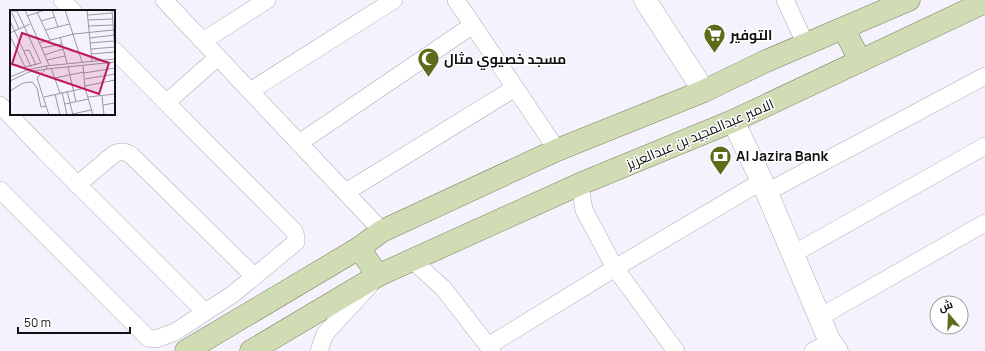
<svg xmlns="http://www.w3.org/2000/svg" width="985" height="351" font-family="Manrope,Cairo,sans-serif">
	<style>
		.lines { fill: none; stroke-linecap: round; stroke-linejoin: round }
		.street-casing { stroke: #aeaab4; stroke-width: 18 }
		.secondary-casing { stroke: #aeaab4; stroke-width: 23 }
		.primary-casing { stroke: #79855b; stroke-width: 23 }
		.street { stroke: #fff; stroke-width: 17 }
		.secondary { stroke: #fff; stroke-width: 22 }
		.primary { stroke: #d0dcb4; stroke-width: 22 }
		.labels { text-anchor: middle; stroke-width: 3; stroke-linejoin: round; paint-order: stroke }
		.poi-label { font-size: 14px; font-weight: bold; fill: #111013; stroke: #fff; text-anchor: start }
		.street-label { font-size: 14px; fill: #111013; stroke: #fff }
		.inset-road { fill: none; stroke: #9a989f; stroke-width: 1 }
		.view { fill: #c2185b; fill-opacity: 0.15; stroke: #c2185b; stroke-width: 2 }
		.inset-edge { fill: none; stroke: #111013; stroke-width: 2 }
	</style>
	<rect width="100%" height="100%" fill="#f6f2fd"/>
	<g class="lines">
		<defs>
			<g id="street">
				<polyline points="62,0 73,11"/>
				<polyline points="164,0 382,231"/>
				<polyline points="456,0 557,150"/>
				<polyline points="785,0 806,45"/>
				<polyline points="203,41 267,0"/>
				<polyline points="250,91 394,0"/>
				<polyline points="167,102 218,57"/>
				<polyline points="0,105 43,150 205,312"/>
				<polyline points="299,143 473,25"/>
				<polyline points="580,184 584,210 615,268 676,351"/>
				<path d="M77,185L114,154C121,151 124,151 131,155L254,276"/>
				<polyline points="0,190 148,338 156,339 175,332 233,294 296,242 296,237 294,231 114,50"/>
				<polyline points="346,192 515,88"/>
				<polyline points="767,192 985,76"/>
				<polyline points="793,254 985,146"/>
				<polyline points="412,260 443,288 492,351"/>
				<polyline points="820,317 985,223"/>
				<polyline points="488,346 615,268 762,181"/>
				<polyline points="319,351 325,334 370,285"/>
				<polyline points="813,351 830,342"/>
			</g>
			<g id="secondary">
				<polyline points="645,0 704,91"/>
				<polyline points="733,121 762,181 830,342 837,351"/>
			</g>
			<g id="primary">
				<polyline points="909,0 764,62 704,91 557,150 382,231 359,248 372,267 379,275 580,184 733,121 985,2"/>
				<polyline points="844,29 860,61"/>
				<polyline points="186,351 359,248"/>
				<polyline points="251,351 379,275"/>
			</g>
		</defs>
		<use href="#street" class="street-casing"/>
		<use href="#secondary" class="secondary-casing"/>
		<use href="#primary" class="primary-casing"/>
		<use href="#street" class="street"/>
		<use href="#secondary" class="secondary"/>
		<use href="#primary" class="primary"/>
	</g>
	<defs>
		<symbol id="supermarket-pin" viewBox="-11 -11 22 30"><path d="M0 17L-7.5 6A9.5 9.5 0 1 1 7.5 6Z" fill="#5b6d1a" stroke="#fff"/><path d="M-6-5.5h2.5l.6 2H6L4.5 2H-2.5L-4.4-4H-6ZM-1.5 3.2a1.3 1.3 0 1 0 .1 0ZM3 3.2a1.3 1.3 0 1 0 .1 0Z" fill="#fff"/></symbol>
		<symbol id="mosque-pin" viewBox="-11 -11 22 30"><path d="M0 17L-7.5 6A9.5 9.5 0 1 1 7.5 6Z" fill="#5b6d1a" stroke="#fff"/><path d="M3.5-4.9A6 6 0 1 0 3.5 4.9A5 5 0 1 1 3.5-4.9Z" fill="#fff"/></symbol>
		<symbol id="bank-pin" viewBox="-11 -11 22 30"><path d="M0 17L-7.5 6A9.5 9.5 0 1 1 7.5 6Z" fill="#5b6d1a" stroke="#fff"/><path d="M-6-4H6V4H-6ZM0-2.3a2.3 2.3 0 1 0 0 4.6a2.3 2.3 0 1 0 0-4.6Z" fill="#fff"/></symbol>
	</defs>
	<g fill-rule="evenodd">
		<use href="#supermarket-pin" x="702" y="22" width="25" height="34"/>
		<use href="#mosque-pin" x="416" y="46" width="25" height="34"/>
		<use href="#bank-pin" x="708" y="144" width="25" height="34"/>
	</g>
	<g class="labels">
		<g class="poi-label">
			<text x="730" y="40">التوفير</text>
			<text x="444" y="64">مسجد خصيوي مثال</text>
			<text x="736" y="161">Al Jazira Bank</text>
		</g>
		<g class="street-label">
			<text transform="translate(700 134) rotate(-23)" y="5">الامير عبدالمجيد بن عبدالعزيز</text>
		</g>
	</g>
	<g transform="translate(10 10)">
		<rect width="105" height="105" fill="#f6f2fd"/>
		<path class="inset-road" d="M15,0L39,55M42,0L48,17M55,0L72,52M77,0L82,51M102,0L105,42M0,1H7L31,53L15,57L0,26M27,2L40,30M2,3L9,19M78,5L102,3M17,6L35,0M78,10L102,9M0,11L21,57M31,11L45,7M79,16L103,15M35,20L60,14M0,23L20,14M50,27L57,53M80,28L105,25M29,33L64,24L103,20M80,33L104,31M32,38L52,34M81,39L105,37M14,41L19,40L26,55M81,44L105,42M34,45L53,39M105,49L36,56L37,59L105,52M37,50L55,46M73,56L75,78L83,105M58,57L66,92M41,58L50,83M35,60L27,68L39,105M74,63L105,58M0,67L17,60L36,56M45,68L74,62M75,69L105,64M0,71L19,62L37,59M75,76L105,70M0,81L13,73L22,72L27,78L31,97L36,96M57,81L63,105M52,82L57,105M45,84L50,105M92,86L94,105M34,87L75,78M78,87L105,84M55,94L78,89M93,95L105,93M58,105L81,100"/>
		<path class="view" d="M12,23L99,53L89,84L2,54Z"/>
		<rect width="105" height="105" class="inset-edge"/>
	</g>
	<g transform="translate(949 315) rotate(341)"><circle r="19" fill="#ffffff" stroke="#a09fa1"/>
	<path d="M0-3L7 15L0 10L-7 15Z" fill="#5b6d1a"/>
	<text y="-6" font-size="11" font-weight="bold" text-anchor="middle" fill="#111013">ش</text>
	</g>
	<path d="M18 327v6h112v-6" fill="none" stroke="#111013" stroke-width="2"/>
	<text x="24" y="327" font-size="12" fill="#111013" stroke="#ffffff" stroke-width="3" paint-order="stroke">50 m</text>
</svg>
